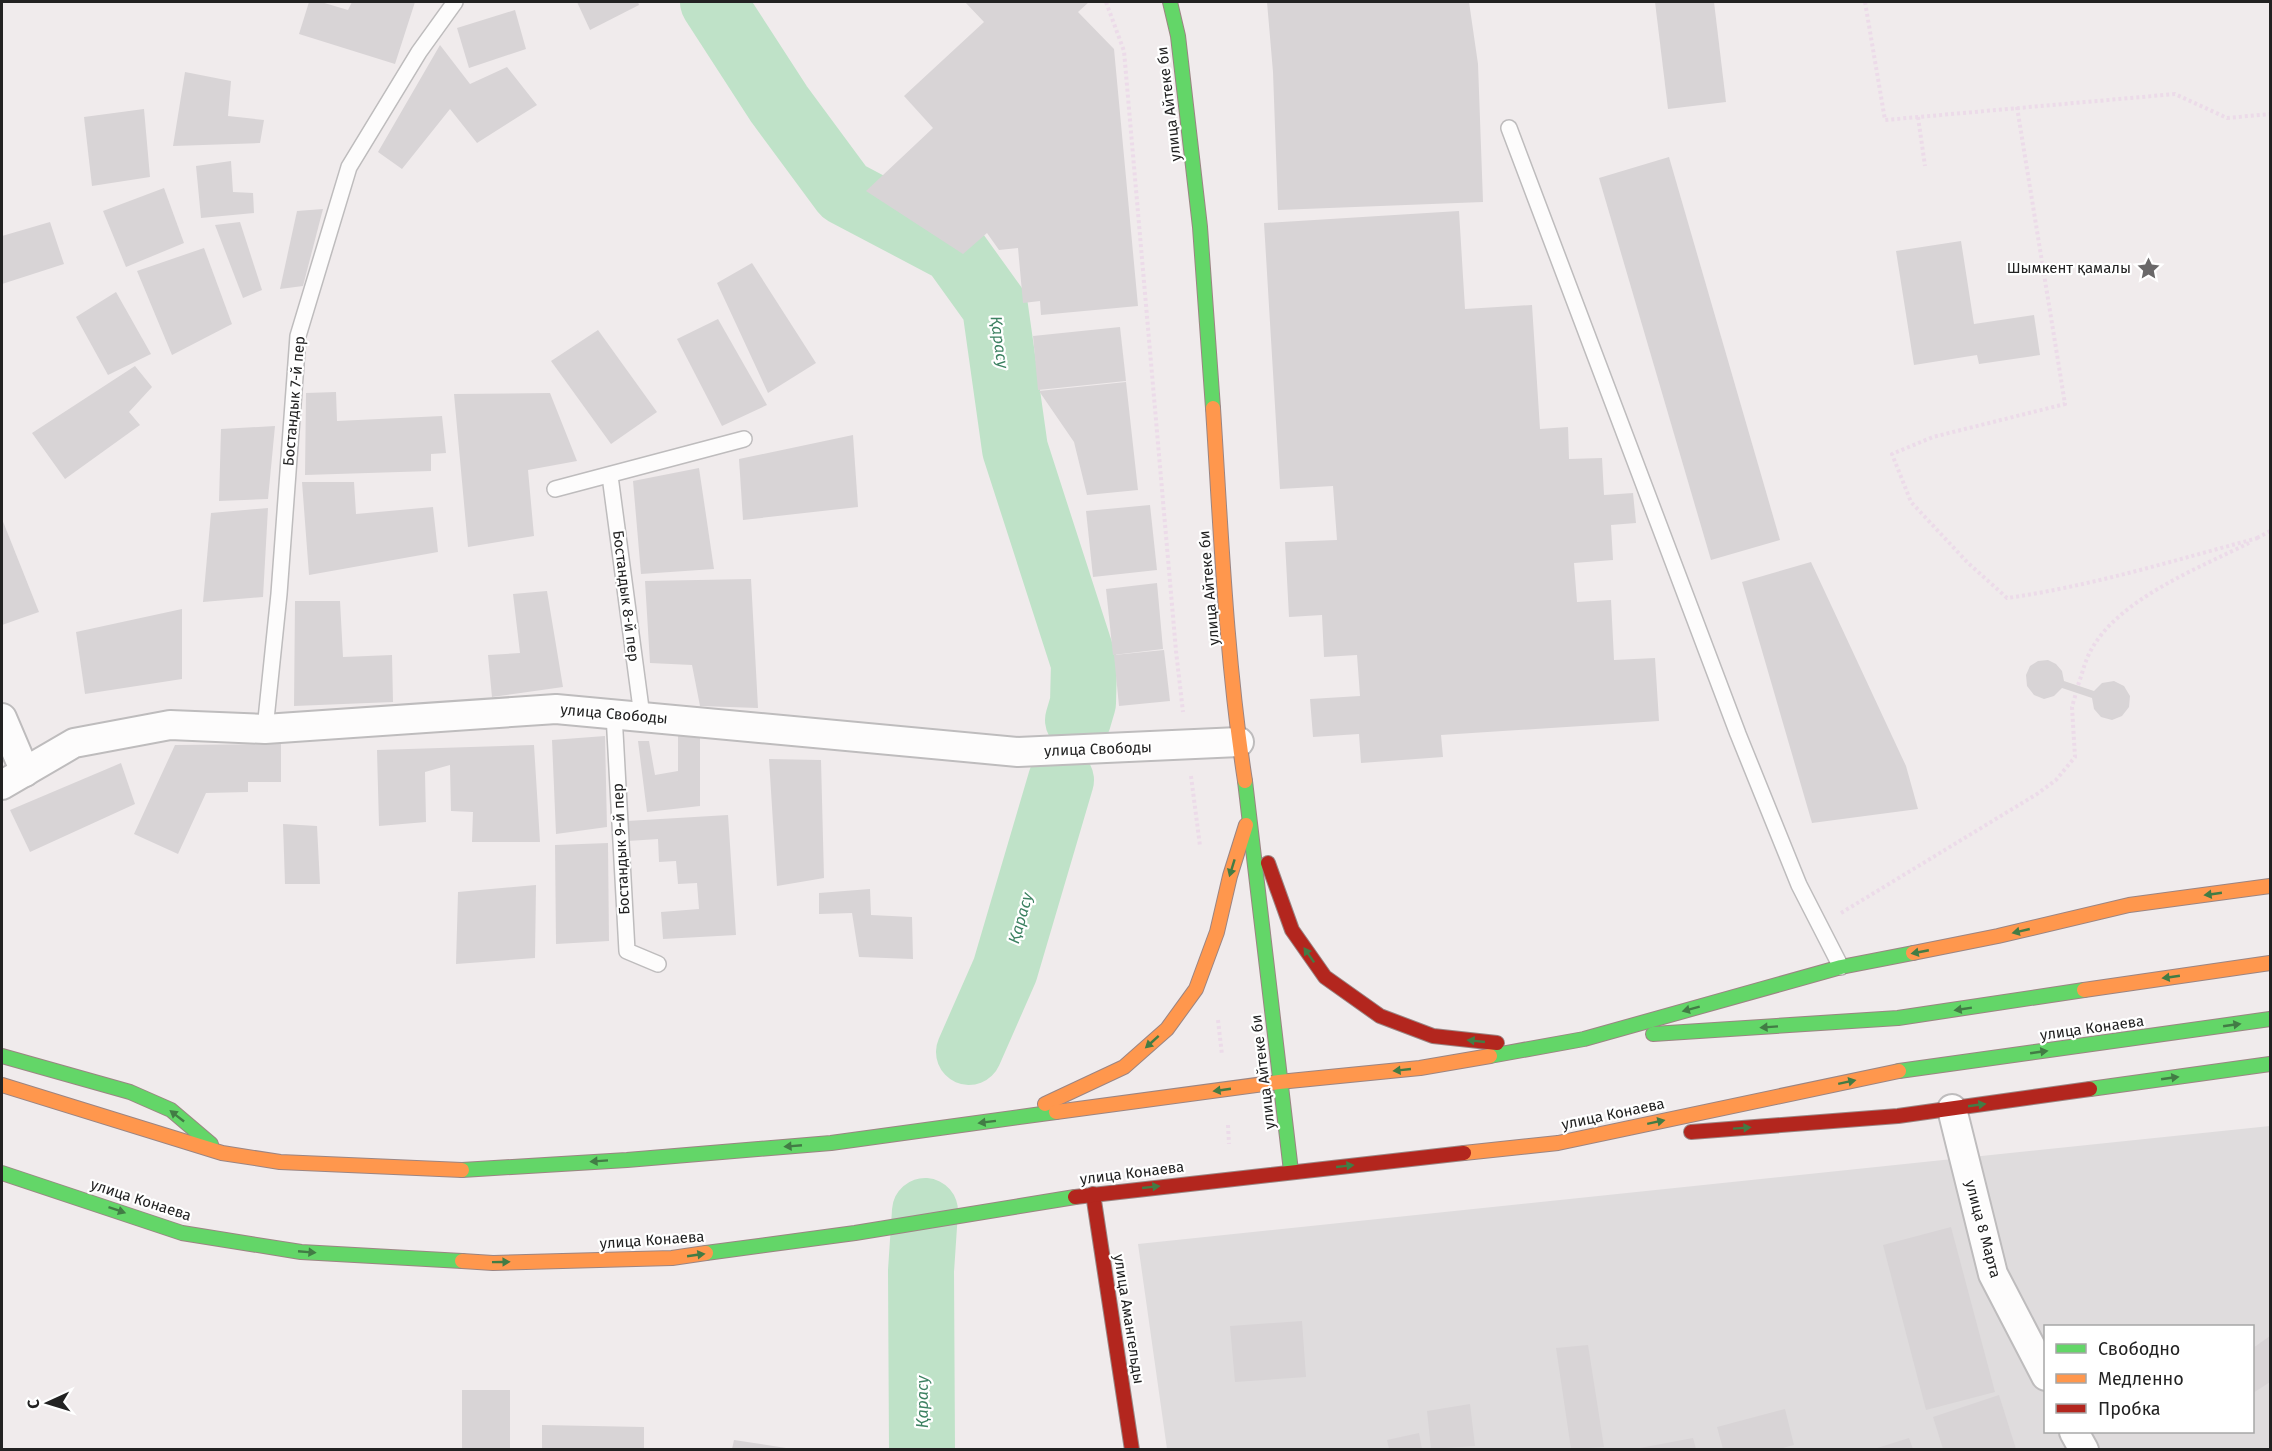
<svg xmlns="http://www.w3.org/2000/svg" width="2272" height="1451" font-family="'Fira Sans',sans-serif">
	<style>
		.residential { fill: #dfdcdd; fill-rule: evenodd }
		.lines { fill: none; stroke-linecap: round; stroke-linejoin: round }
		.river { stroke: #bfe2c8; stroke-width: 66 }
		.building { fill: #d8d4d6 }
		.lane-casing { stroke: #bebcbd; stroke-width: 18 }
		.street-casing { stroke: #bebcbd; stroke-width: 32 }
		.fast-casing { stroke: #9b8583; stroke-width: 16 }
		.slow-casing { stroke: #9b8583; stroke-width: 16 }
		.jam-casing { stroke: #9b8583; stroke-width: 16 }
		.path { stroke: #ecdbe9; stroke-width: 4; stroke-dasharray: 3 3; stroke-linecap: butt }
		.lane { stroke: #fdfcfc; stroke-width: 15 }
		.street { stroke: #fdfcfc; stroke-width: 28 }
		.fast { stroke: #63d668; stroke-width: 14 }
		.slow { stroke: #ff974d; stroke-width: 14 }
		.jam { stroke: #b3261e; stroke-width: 14 }
		.oneway { fill: #427c45 }
		.labels { text-anchor: middle; stroke-width: 4.5; stroke-linejoin: round; paint-order: stroke }
		.street-label { font-size: 15px; fill: #222; stroke: #fff }
		.poi-label { font-size: 15px; fill: #222; stroke: #fff; text-anchor: end }
		.water-label { font-size: 16px; font-style: italic; fill: #3c8161; stroke: #fff }
	</style>
	<rect width="100%" height="100%" fill="#f0ebec"/>
	<path class="residential" d="M2270,1126V1449H1167L1138,1244ZM2046,1326H2252V1432H2046Z"/>
	<g class="lines">
		<g class="river">
			<polyline points="713,2 779,104 844,192 954,250 995,307 1015,449 1084,663 1083,703 1078,720"/>
			<polyline points="969,1052 1005,970 1061,780"/>
			<polyline points="922,1450 921,1271 925,1211"/>
		</g>
	</g>
	<g class="building">
		<polygon points="309,2 321,2 348,10 352,2 415,2 395,64 299,34"/>
		<polygon points="577,2 638,2 639,5 590,30"/>
		<polygon points="965,2 1089,2 1078,12 1114,49 1138,306 1041,315 1040,301 1023,303 1018,248 999,250 987,233 963,254 866,191 933,128 904,96 984,22"/>
		<polygon points="1267,2 1469,2 1478,64 1483,202 1278,210 1273,72"/>
		<polygon points="1655,2 1714,2 1726,102 1668,109"/>
		<polygon points="515,10 526,49 469,68 457,28"/>
		<polygon points="440,45 470,84 507,67 537,105 477,143 450,109 402,169 378,152"/>
		<polygon points="185,72 231,81 228,116 264,120 260,143 173,146"/>
		<polygon points="144,109 150,177 92,186 84,117"/>
		<polygon points="1669,157 1780,540 1711,560 1599,178"/>
		<polygon points="231,161 233,192 253,193 254,213 201,218 196,166"/>
		<polygon points="164,188 184,243 126,267 103,211"/>
		<polygon points="323,209 303,286 280,289 297,211"/>
		<polygon points="1459,211 1465,309 1532,305 1540,429 1568,427 1569,459 1602,458 1604,495 1633,493 1636,523 1611,525 1613,560 1574,563 1577,602 1611,600 1614,660 1655,658 1659,721 1441,735 1443,757 1361,763 1359,734 1313,737 1310,699 1360,696 1357,655 1324,657 1322,615 1289,617 1285,542 1337,540 1333,486 1280,489 1264,223"/>
		<polygon points="50,222 64,264 2,284 2,236"/>
		<polygon points="240,222 262,290 243,298 215,225"/>
		<polygon points="1961,241 1974,324 2034,315 2040,355 1979,364 1977,355 1914,365 1896,251"/>
		<polygon points="204,248 232,324 172,355 137,271"/>
		<polygon points="752,263 816,363 768,393 717,283"/>
		<polygon points="116,292 151,354 108,375 76,317"/>
		<polygon points="718,319 767,405 722,426 677,339"/>
		<polygon points="1120,327 1126,381 1038,390 1033,336"/>
		<polygon points="598,330 657,412 611,444 551,361"/>
		<polygon points="135,366 152,387 129,412 140,425 65,479 32,433"/>
		<polygon points="1126,382 1138,490 1087,495 1074,442 1039,391"/>
		<polygon points="336,392 337,421 442,416 446,453 431,454 431,471 305,475 306,393"/>
		<polygon points="550,393 577,461 528,470 534,536 468,547 454,394"/>
		<polygon points="275,426 268,499 219,501 221,429"/>
		<polygon points="853,435 858,507 743,520 739,459"/>
		<polygon points="699,468 714,569 641,574 633,481"/>
		<polygon points="302,482 354,482 356,514 433,507 438,552 309,575"/>
		<polygon points="1150,505 1157,570 1093,577 1086,511"/>
		<polygon points="268,508 263,597 203,602 211,513"/>
		<polygon points="2,519 39,612 2,625"/>
		<polygon points="1811,562 1906,766 1918,809 1812,823 1742,582"/>
		<polygon points="751,579 758,708 700,706 692,665 650,663 645,581"/>
		<polygon points="1157,583 1163,649 1113,655 1106,589"/>
		<polygon points="547,591 563,687 492,697 488,655 520,653 513,594"/>
		<polygon points="295,601 340,601 343,657 392,655 393,702 294,706"/>
		<polygon points="182,609 182,679 85,694 76,632"/>
		<polygon points="1164,650 1170,701 1119,706 1114,655"/>
		<polygon points="2048,660 2056,664 2062,671 2064,681 2094,691 2102,683 2114,681 2124,686 2130,696 2129,707 2122,716 2112,720 2101,717 2094,709 2092,698 2062,688 2054,696 2044,699 2034,695 2027,686 2026,675 2030,666 2038,661"/>
		<polygon points="678,735 700,735 700,806 647,812 638,741 649,741 655,775 678,771"/>
		<polygon points="605,736 607,827 556,834 552,740"/>
		<polygon points="281,744 281,782 248,782 248,792 206,793 178,854 134,834 175,745"/>
		<polygon points="534,745 540,842 472,842 473,812 451,811 450,765 425,772 426,822 379,826 377,750"/>
		<polygon points="769,759 821,760 824,878 777,886"/>
		<polygon points="121,763 135,804 30,852 10,810"/>
		<polygon points="728,815 736,935 663,939 661,912 699,909 697,883 678,884 676,861 659,862 658,839 628,841 627,821"/>
		<polygon points="283,824 317,826 320,884 285,884"/>
		<polygon points="608,843 609,941 556,944 555,845"/>
		<polygon points="536,885 535,958 456,964 458,892"/>
		<polygon points="870,889 871,915 912,917 913,959 859,957 852,913 819,914 819,893"/>
		<polygon points="1951,1227 1995,1392 1926,1410 1883,1245"/>
		<polygon points="1302,1321 1306,1377 1235,1382 1230,1326"/>
		<polygon points="2270,1336 2270,1382 2253,1393 2253,1348"/>
		<polygon points="1588,1345 1604,1447 1571,1449 1556,1348"/>
		<rect x="462" y="1390" width="48" height="59"/>
		<polygon points="1999,1395 2016,1449 1943,1449 1933,1417"/>
		<polygon points="1470,1404 1475,1446 1431,1449 1427,1411"/>
		<polygon points="1785,1409 1794,1445 1779,1449 1723,1449 1717,1427"/>
		<polygon points="542,1425 644,1427 644,1449 542,1449"/>
		<polygon points="1419,1433 1422,1449 1389,1449 1387,1440"/>
		<polygon points="1693,1438 1696,1449 1640,1449 1640,1448"/>
		<polygon points="1909,1438 1913,1449 1874,1449"/>
		<polygon points="734,1440 786,1448 786,1449 732,1449"/>
	</g>
	<g class="lines">
		<defs>
			<g id="lane">
				<polyline points="1509,128 1738,734 1799,885 1841,967"/>
				<polyline points="610,476 642,716"/>
				<polyline points="555,489 744,439"/>
				<polyline points="614,714 627,951 658,964"/>
				<polyline points="265,729 279,594 298,336 349,167 419,52 455,2"/>
			</g>
			<g id="street">
				<polyline points="2,718 25,772"/>
				<polyline points="2,785 74,743 170,725 265,729 556,709 1018,752 1239,742"/>
				<polyline points="1952,1109 1993,1274 2046,1376"/>
				<polyline points="2074,1432 2084,1450"/>
			</g>
			<g id="fast">
				<polyline points="1170,2 1178,36 1200,227 1213,408"/>
				<polyline points="1245,781 1291,1171"/>
				<polyline points="1653,1034 1898,1018 2084,990"/>
				<polyline points="2,1056 130,1092 171,1110 211,1144"/>
				<polyline points="1490,1056 1584,1039 1841,967 1913,953"/>
				<polyline points="1899,1071 2270,1019"/>
				<polyline points="2090,1089 2270,1064"/>
				<polyline points="462,1170 627,1160 831,1143 1056,1112"/>
				<polyline points="2,1173 182,1233 301,1252 462,1261"/>
				<polyline points="706,1253 855,1233 1075,1197"/>
			</g>
			<g id="slow">
				<path d="M1213,408C1221,532 1226,658 1245,781"/>
				<polyline points="1913,953 1998,936 2129,905 2270,886"/>
				<polyline points="2084,990 2270,963"/>
				<polyline points="2,1085 222,1153 280,1162 462,1170"/>
				<polyline points="1045,1104 1124,1067 1167,1029 1196,989 1217,932 1230,876 1246,825"/>
				<polyline points="1056,1112 1279,1082 1420,1068 1490,1056"/>
				<polyline points="1464,1153 1558,1143 1899,1071"/>
				<polyline points="462,1261 493,1263 672,1258 706,1253"/>
			</g>
			<g id="jam">
				<polyline points="1268,863 1292,930 1325,977 1380,1016 1433,1036 1497,1043"/>
				<polyline points="1691,1132 1898,1116 2090,1089"/>
				<polyline points="1093,1194 1132,1450"/>
				<polyline points="1075,1197 1464,1153"/>
			</g>
		</defs>
		<use href="#lane" class="lane-casing"/>
		<use href="#street" class="street-casing"/>
		<use href="#fast" class="fast-casing"/>
		<use href="#slow" class="slow-casing"/>
		<use href="#jam" class="jam-casing"/>
		<g class="path">
			<polyline points="1106,2 1124,51 1176,651 1183,712"/>
			<polyline points="1865,2 1885,120 2175,94 2227,118 2270,114"/>
			<path d="M2017,107L2065,404L1933,437L1892,454L1911,502L1968,563L2007,598C2092,586 2175,560 2258,538"/>
			<polyline points="1918,117 1925,166"/>
			<polyline points="2257,538 2270,531"/>
			<path d="M2078,685C2082,675 2084,664 2089,654C2115,600 2199,568 2251,542"/>
			<polyline points="1191,776 1200,846"/>
			<polyline points="1841,913 2037,794 2056,780 2075,757 2072,707 2076,693"/>
			<polyline points="1218,1020 1222,1055"/>
			<polyline points="1228,1125 1229,1144"/>
		</g>
		<use href="#lane" class="lane"/>
		<use href="#street" class="street"/>
		<use href="#fast" class="fast"/>
		<use href="#slow" class="slow"/>
		<use href="#jam" class="jam"/>
	</g>
	<defs><path id="oneway-solid" d="M-6-.8H1V-3.2L6.5 0L1 3.2V.8H-6Z" transform="scale(1.5)"/></defs>
	<g class="oneway">
		<use href="#oneway-solid" transform="translate(1232 868) rotate(107)"/>
		<use href="#oneway-solid" transform="translate(2213 894) rotate(172)"/>
		<use href="#oneway-solid" transform="translate(2021 931) rotate(167)"/>
		<use href="#oneway-solid" transform="translate(1920 952) rotate(169)"/>
		<use href="#oneway-solid" transform="translate(1309 955) rotate(-125)"/>
		<use href="#oneway-solid" transform="translate(2171 977) rotate(172)"/>
		<use href="#oneway-solid" transform="translate(1691 1009) rotate(165)"/>
		<use href="#oneway-solid" transform="translate(1963 1009) rotate(171)"/>
		<use href="#oneway-solid" transform="translate(2232 1025) rotate(-8)"/>
		<use href="#oneway-solid" transform="translate(1769 1027) rotate(176)"/>
		<use href="#oneway-solid" transform="translate(1476 1041) rotate(-174)"/>
		<use href="#oneway-solid" transform="translate(1152 1042) rotate(138)"/>
		<use href="#oneway-solid" transform="translate(2039 1052) rotate(-8)"/>
		<use href="#oneway-solid" transform="translate(1402 1070) rotate(174)"/>
		<use href="#oneway-solid" transform="translate(2170 1078) rotate(-8)"/>
		<use href="#oneway-solid" transform="translate(1847 1082) rotate(-12)"/>
		<use href="#oneway-solid" transform="translate(1222 1090) rotate(172)"/>
		<use href="#oneway-solid" transform="translate(1977 1105) rotate(-8)"/>
		<use href="#oneway-solid" transform="translate(177 1116) rotate(-142)"/>
		<use href="#oneway-solid" transform="translate(987 1122) rotate(173)"/>
		<use href="#oneway-solid" transform="translate(1656 1122) rotate(-12)"/>
		<use href="#oneway-solid" transform="translate(1742 1128) rotate(-4)"/>
		<use href="#oneway-solid" transform="translate(793 1146) rotate(175)"/>
		<use href="#oneway-solid" transform="translate(599 1161) rotate(176)"/>
		<use href="#oneway-solid" transform="translate(1345 1166) rotate(-6)"/>
		<use href="#oneway-solid" transform="translate(1151 1187) rotate(-6)"/>
		<use href="#oneway-solid" transform="translate(117 1210) rotate(19)"/>
		<use href="#oneway-solid" transform="translate(307 1252) rotate(5)"/>
		<use href="#oneway-solid" transform="translate(696 1255) rotate(-8)"/>
		<use href="#oneway-solid" transform="translate(501 1262) rotate(-1)"/>
	</g>
	<defs>
		<symbol id="sight-bare" viewBox="-9 -9 18 18"><path d="M0-6L1.8-2.2L6-1.7L2.9 1.2L3.7 5.4L0 3.3L-3.7 5.4L-2.9 1.2L-6-1.7L-1.8-2.2Z" fill="#6a6869" stroke="#fff" stroke-width="2.5" paint-order="stroke"/></symbol>
	</defs>
	<g fill-rule="evenodd">
		<use href="#sight-bare" x="2132" y="252" width="33" height="33"/>
	</g>
	<g class="labels">
		<g class="street-label">
			<text transform="translate(1169 104) rotate(-97)" y="5">улица Айтеке би</text>
			<text transform="translate(294 401) rotate(-85)" y="5">Бостандык 7-й пер</text>
			<text transform="translate(1209 588) rotate(-95)" y="5">улица Айтеке би</text>
			<text transform="translate(626 596) rotate(83)" y="5">Бостандык 8-й пер</text>
			<text transform="translate(614 714) rotate(5)" y="5">улица Свободы</text>
			<text transform="translate(1098 749) rotate(-2)" y="5">улица Свободы</text>
			<text transform="translate(621 849) rotate(-93)" y="5">Бостандык 9-й пер</text>
			<text transform="translate(2092 1028) rotate(-8)" y="5">улица Конаева</text>
			<text transform="translate(1263 1072) rotate(-97)" y="5">улица Айтеке би</text>
			<text transform="translate(1613 1114) rotate(-12)" y="5">улица Конаева</text>
			<text transform="translate(1132 1173) rotate(-7)" y="5">улица Конаева</text>
			<text transform="translate(141 1200) rotate(18)" y="5">улица Конаева</text>
			<text transform="translate(1983 1229) rotate(75)" y="5">улица 8 Марта</text>
			<text transform="translate(652 1240) rotate(-4)" y="5">улица Конаева</text>
			<text transform="translate(1129 1319) rotate(81)" y="5">улица Амангельды</text>
		</g>
		<g class="poi-label">
			<text x="2131" y="273">Шымкент қамалы</text>
		</g>
		<g class="water-label">
			<text transform="translate(1000 342) rotate(82)" y="6">Қарасу</text>
			<text transform="translate(1020 918) rotate(-74)" y="6">Қарасу</text>
			<text transform="translate(922 1402) rotate(-90)" y="6">Қарасу</text>
		</g>
	</g>
	<rect width="2272" height="1451" fill="none" stroke="#222222" stroke-width="6"/>
	<rect x="2044" y="1325" width="210" height="108" fill="#ffffff" stroke="#a7a7a7" stroke-width="1.5"/>
	<rect x="2056" y="1344" width="30" height="9" fill="#63d668" stroke="#a7a7a7" stroke-width="1.5"/>
	<text x="2098" y="1355" font-size="18" fill="#222222">Свободно</text>
	<rect x="2056" y="1374" width="30" height="9" fill="#ff974d" stroke="#a7a7a7" stroke-width="1.5"/>
	<text x="2098" y="1385" font-size="18" fill="#222222">Медленно</text>
	<rect x="2056" y="1404" width="30" height="9" fill="#b3261e" stroke="#a7a7a7" stroke-width="1.5"/>
	<text x="2098" y="1415" font-size="18" fill="#222222">Пробка</text>
	<g transform="translate(48 1403) rotate(266)" stroke="#ffffff" stroke-width="4.5" paint-order="stroke">
	<path d="M0-4.5L10 22L0 15L-10 22Z" fill="#222222"/>
	<text y="-9" font-size="16" font-weight="bold" text-anchor="middle" fill="#222222">С</text>
	</g>
</svg>
